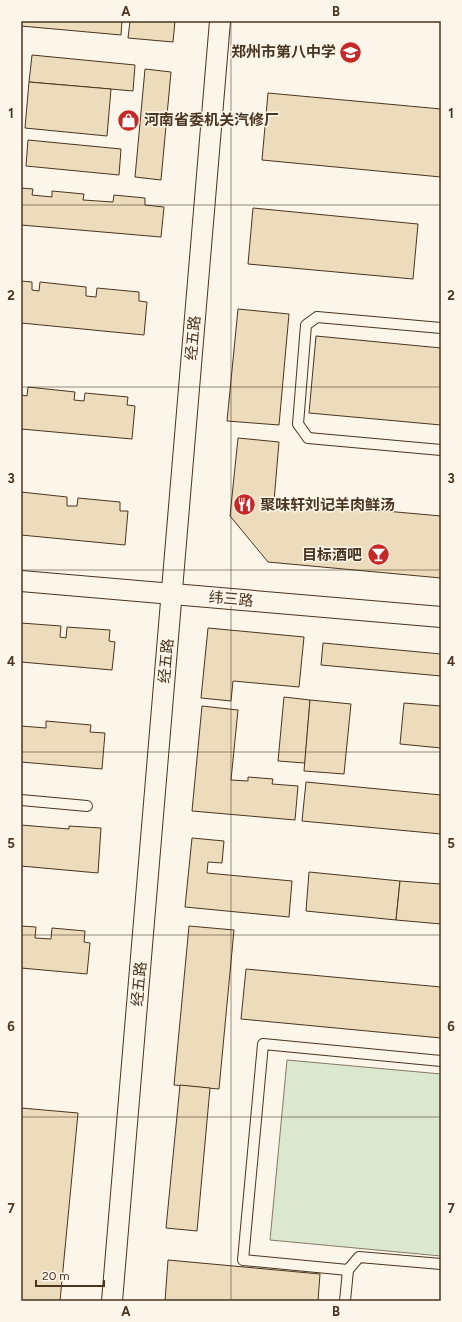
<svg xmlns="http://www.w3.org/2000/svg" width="462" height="1322" font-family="Figtree,'Noto Sans SC',sans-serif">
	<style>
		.green { fill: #dce7d0; stroke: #887966 }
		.building { fill: #ecdcbc; stroke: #4a3520 }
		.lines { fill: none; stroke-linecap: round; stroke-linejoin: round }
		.lane-casing { stroke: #4a3520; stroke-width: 12 }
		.street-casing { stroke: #4a3520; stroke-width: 22 }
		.lane { stroke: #fbf6e9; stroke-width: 10 }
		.street { stroke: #fbf6e9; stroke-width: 20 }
		.grid { fill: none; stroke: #4a3520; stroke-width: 1; stroke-opacity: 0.55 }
		.labels { text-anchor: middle; stroke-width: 3; stroke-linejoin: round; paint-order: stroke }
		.poi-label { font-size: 15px; font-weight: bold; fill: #4a3520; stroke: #fbf6e9; text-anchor: end }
		.street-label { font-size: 15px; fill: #4a3520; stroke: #fbf6e9 }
		.neatline { fill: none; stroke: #4a3520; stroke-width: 1.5 }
		.grid-label { font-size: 13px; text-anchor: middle; font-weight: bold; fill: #4a3520 }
	</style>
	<rect width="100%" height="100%" fill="#fbf6e9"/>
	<polygon class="green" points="287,1060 441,1074 441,1256 270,1240"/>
	<g class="building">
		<polygon points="21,21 122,21 121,35 21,26"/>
		<polygon points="130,21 175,21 173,42 128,38"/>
		<polygon points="32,55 135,65 133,91 29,82"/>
		<polygon points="145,69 171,72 161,180 135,177"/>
		<polygon points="29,82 111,89 107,136 25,128"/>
		<polygon points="268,93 441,109 441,177 262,160"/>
		<polygon points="28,140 121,149 119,175 26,166"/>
		<polygon points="21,188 33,189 32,195 52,197 52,191 84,194 83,200 113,202 114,195 145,198 145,205 164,207 161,237 21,225"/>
		<polygon points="253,208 418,224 413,279 248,264"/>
		<polygon points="21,281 32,282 32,290 39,291 40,282 86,287 86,296 96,297 97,288 139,292 139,301 147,302 144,335 21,323"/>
		<polygon points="238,309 289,314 279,425 227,421"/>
		<polygon points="316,336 441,348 441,425 309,413"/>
		<polygon points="28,387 75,392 74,400 84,401 85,393 128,397 127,405 135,406 132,439 21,429 21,395 27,396"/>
		<polygon points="238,438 279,442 274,501 441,516 441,578 268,562 230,516"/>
		<polygon points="21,492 67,497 67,506 77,506 78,498 120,502 120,511 128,511 125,545 21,535"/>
		<polygon points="21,623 61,626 60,637 66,638 67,627 110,630 109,641 115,642 112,670 21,662"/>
		<polygon points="208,628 304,637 299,687 233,681 231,701 201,698"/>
		<polygon points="323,643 441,654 441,676 321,665"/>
		<polygon points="284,697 310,700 305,763 278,761"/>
		<polygon points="310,700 351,704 344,774 304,771"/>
		<polygon points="404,703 441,706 441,748 400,744"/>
		<polygon points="202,706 238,710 231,780 248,781 248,777 273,779 272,784 298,786 295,820 192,811"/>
		<polygon points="46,721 91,725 90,732 105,733 102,769 21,762 21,726 46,728"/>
		<polygon points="306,782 441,795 441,834 302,821"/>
		<polygon points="21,825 69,829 69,826 101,828 98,873 21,866"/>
		<polygon points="192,838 224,841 222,863 208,862 207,873 292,881 289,917 185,907"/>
		<polygon points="309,872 400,881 396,920 306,911"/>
		<polygon points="400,881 441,884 441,924 396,920"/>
		<polygon points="21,926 36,927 35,938 51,939 52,928 85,931 84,942 90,943 87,974 21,968"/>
		<polygon points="189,926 234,930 219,1089 174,1085"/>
		<polygon points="246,969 441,987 441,1038 241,1019"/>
		<polygon points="180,1085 210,1088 197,1231 166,1228"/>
		<polygon points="21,1108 78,1113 60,1301 21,1301"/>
		<polygon points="168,1260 320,1274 318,1301 165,1301"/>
	</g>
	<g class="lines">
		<defs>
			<g id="lane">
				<polyline points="441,328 317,317 306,325 298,424 308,438 441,450"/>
				<polyline points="21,800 87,806"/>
				<polyline points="348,1270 243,1260 263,1044 441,1061"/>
				<polyline points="345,1301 348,1270 359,1257 441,1264"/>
			</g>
			<g id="street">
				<polyline points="21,581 441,617"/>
				<polyline points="112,1301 220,21"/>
			</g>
		</defs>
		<use href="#lane" class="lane-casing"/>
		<use href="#street" class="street-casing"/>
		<use href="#lane" class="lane"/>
		<use href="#street" class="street"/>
	</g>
	<path class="grid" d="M231,21V1301M21,205H441M21,387H441M21,570H441M21,752H441M21,935H441M21,1117H441"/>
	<defs>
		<symbol id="school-disc" viewBox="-11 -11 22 22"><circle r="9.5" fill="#c62828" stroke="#fbf6e9"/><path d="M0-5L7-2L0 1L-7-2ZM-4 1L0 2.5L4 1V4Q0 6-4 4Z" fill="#fff"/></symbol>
		<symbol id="shop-disc" viewBox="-11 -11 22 22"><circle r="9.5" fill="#c62828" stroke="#fbf6e9"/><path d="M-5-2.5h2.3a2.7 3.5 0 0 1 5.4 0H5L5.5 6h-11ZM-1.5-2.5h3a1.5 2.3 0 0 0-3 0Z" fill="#fff"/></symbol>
		<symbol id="restaurant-disc" viewBox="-11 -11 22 22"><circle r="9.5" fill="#c62828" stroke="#fbf6e9"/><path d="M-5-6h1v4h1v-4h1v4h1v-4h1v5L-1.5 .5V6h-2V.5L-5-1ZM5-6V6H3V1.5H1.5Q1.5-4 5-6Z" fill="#fff"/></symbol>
		<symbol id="bar-disc" viewBox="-11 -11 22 22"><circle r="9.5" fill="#c62828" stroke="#fbf6e9"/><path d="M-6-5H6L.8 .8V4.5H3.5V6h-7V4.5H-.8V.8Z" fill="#fff"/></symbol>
	</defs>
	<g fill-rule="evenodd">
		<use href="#school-disc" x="338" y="40" width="25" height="25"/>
		<use href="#shop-disc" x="116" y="108" width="25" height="25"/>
		<use href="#restaurant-disc" x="232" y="492" width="25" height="25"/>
		<use href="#bar-disc" x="366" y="542" width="25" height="25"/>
	</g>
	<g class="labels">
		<g class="poi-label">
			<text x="336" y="57">郑州市第八中学</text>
			<text x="144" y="125" text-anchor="start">河南省委机关汽修厂</text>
			<text x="260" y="510" text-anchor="start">聚味轩刘记羊肉鲜汤</text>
			<text x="362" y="560">目标酒吧</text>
		</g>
		<g class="street-label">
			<text transform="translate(193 338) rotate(-85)" y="5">经五路</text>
			<text transform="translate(231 599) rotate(5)" y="5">纬三路</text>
			<text transform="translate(166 661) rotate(-85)" y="5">经五路</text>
			<text transform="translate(139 984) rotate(-85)" y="5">经五路</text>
		</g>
	</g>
	<rect width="462" height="1322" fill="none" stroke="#fbf6e9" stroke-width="44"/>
	<path d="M36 1280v6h68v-6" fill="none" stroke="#4a3520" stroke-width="2"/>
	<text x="42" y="1280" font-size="12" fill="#4a3520" stroke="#fbf6e9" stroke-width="3" paint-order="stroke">20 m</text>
	<rect x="22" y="22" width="418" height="1278" class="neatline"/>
	<g class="grid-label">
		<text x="126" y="16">A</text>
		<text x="336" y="16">B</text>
		<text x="11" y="118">1</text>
		<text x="451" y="118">1</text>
		<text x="11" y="300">2</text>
		<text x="451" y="300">2</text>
		<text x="11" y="483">3</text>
		<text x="451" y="483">3</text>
		<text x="11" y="666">4</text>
		<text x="451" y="666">4</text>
		<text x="11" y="848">5</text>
		<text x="451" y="848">5</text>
		<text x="11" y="1031">6</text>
		<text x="451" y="1031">6</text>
		<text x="11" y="1213">7</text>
		<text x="451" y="1213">7</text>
		<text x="126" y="1316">A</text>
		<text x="336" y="1316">B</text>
	</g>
</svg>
